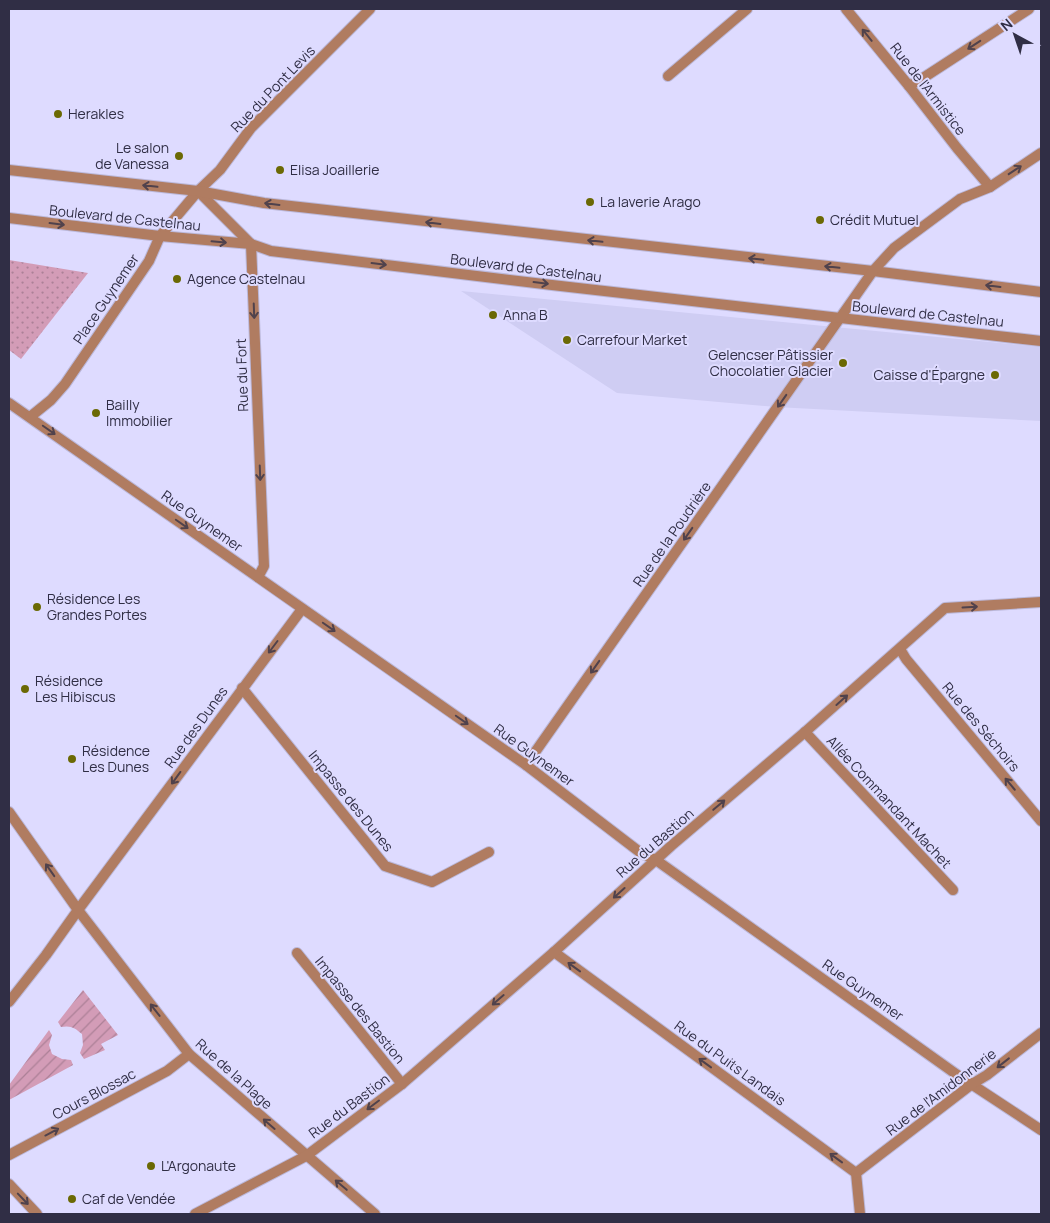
<svg xmlns="http://www.w3.org/2000/svg" width="1050" height="1223" font-family="Manrope,sans-serif">
	<style>
		.built { fill: #cfcdf3 }
		.grass { fill: url(#grass-dots) }
		.garden { fill: url(#garden-furrows) }
		.lines { fill: none; stroke-linecap: round; stroke-linejoin: round }
		.minor-casing { stroke: #bbb8da; stroke-width: 12 }
		.tertiary-casing { stroke: #bbb8da; stroke-width: 12 }
		.minor { stroke: #b07c61; stroke-width: 10 }
		.tertiary { stroke: #b07c61; stroke-width: 10 }
		.oneway { stroke: #50424c }
		.poi-dot { fill: #6b6904; stroke: #dedbff; stroke-width: 2 }
		.labels { text-anchor: middle; stroke-width: 4; stroke-linejoin: round; paint-order: stroke }
		.street-label { font-size: 14px; fill: #302e45; stroke: #dedbff }
		.poi-label { font-size: 14px; fill: #302e45; stroke: #dedbff; text-anchor: start }
	</style>
	<defs>
		<pattern id="grass-dots" width="8" height="8" patternUnits="userSpaceOnUse" patternTransform="scale(1.25)"><rect width="8" height="8" fill="#d39cb7"/><path d="M2 2h.1M6 6h.1" fill="none" stroke="#ac8097" stroke-width="1.8" stroke-linecap="round"/></pattern>
		<pattern id="garden-furrows" width="10" height="10" patternUnits="userSpaceOnUse" patternTransform="scale(1.25)"><rect width="10" height="10" fill="#d39cb7"/><path d="M-1 1l2-2M0 10L10 0M9 11l2-2" fill="none" stroke="#ac8097"/></pattern>
	</defs>
	<rect width="100%" height="100%" fill="#dedbff"/>
	<polygon class="built" points="461,291 1041,347 1041,421 776,407 617,393"/>
	<polygon class="grass" points="9,260 88,273 21,359 9,350"/>
	<g class="garden">
		<path d="M83,990L118,1035L101,1044L105,1050L84,1059L80,1053L83,1045L82,1034C75,1028 71,1025 61,1027L58,1022Z"/>
		<polygon points="49,1030 52,1035 49,1045 52,1054 62,1059 71,1060 73,1065 9,1100 9,1085"/>
	</g>
	<g class="lines">
		<defs>
			<g id="minor">
				<polyline points="846,9 909,86"/>
				<polyline points="668,76 747,9"/>
				<polyline points="198,191 251,244 264,566 258,577"/>
				<polyline points="9,403 526,765 641,853 656,860 956,1074 1041,1130"/>
				<polyline points="30,417 51,400 65,384 149,261 160,236 198,191 220,170 251,128 370,9"/>
				<polyline points="900,649 906,659 1041,821"/>
				<polyline points="242,688 385,866 432,882 489,852"/>
				<polyline points="805,732 953,890"/>
				<polyline points="526,765 840,318"/>
				<polyline points="9,812 78,910 189,1054 375,1214"/>
				<polyline points="554,952 856,1173 860,1214"/>
				<polyline points="297,953 402,1084"/>
				<polyline points="9,1002 46,955 78,910 302,609"/>
				<polyline points="9,1155 167,1071 189,1054"/>
				<polyline points="856,1173 972,1084 987,1075 1041,1033"/>
				<polyline points="9,1184 37,1214"/>
				<polyline points="195,1214 306,1156 402,1084 554,952 671,846 805,732 945,608 1041,602"/>
			</g>
			<g id="tertiary">
				<polyline points="9,170 198,191 264,203 873,271 1041,292"/>
				<polyline points="990,187 957,148 909,86 923,78 1029,9"/>
				<polyline points="9,218 160,236 251,244 271,251 552,285 1041,341"/>
				<polyline points="840,318 873,271 894,248 960,199 990,187 1041,153"/>
			</g>
		</defs>
		<use href="#minor" class="minor-casing"/>
		<use href="#tertiary" class="tertiary-casing"/>
		<use href="#minor" class="minor"/>
		<use href="#tertiary" class="tertiary"/>
	</g>
	<defs><path id="oneway-shaft" d="M-6 0H5M1.5-3L5.5 0L1.5 3" fill="none" stroke-width="1.6" stroke-linecap="round" stroke-linejoin="round" transform="scale(1.25)"/></defs>
	<g class="oneway">
		<use href="#oneway-shaft" transform="translate(867 35) rotate(-129)"/>
		<use href="#oneway-shaft" transform="translate(974 45) rotate(147)"/>
		<use href="#oneway-shaft" transform="translate(1015 170) rotate(-33)"/>
		<use href="#oneway-shaft" transform="translate(150 186) rotate(-174)"/>
		<use href="#oneway-shaft" transform="translate(272 204) rotate(-173)"/>
		<use href="#oneway-shaft" transform="translate(433 223) rotate(-173)"/>
		<use href="#oneway-shaft" transform="translate(57 224) rotate(7)"/>
		<use href="#oneway-shaft" transform="translate(595 241) rotate(-174)"/>
		<use href="#oneway-shaft" transform="translate(219 242) rotate(5)"/>
		<use href="#oneway-shaft" transform="translate(756 259) rotate(-174)"/>
		<use href="#oneway-shaft" transform="translate(379 264) rotate(7)"/>
		<use href="#oneway-shaft" transform="translate(832 267) rotate(-174)"/>
		<use href="#oneway-shaft" transform="translate(541 283) rotate(7)"/>
		<use href="#oneway-shaft" transform="translate(993 286) rotate(-173)"/>
		<use href="#oneway-shaft" transform="translate(254 311) rotate(88)"/>
		<use href="#oneway-shaft" transform="translate(782 401) rotate(125)"/>
		<use href="#oneway-shaft" transform="translate(49 430) rotate(35)"/>
		<use href="#oneway-shaft" transform="translate(260 473) rotate(88)"/>
		<use href="#oneway-shaft" transform="translate(182 524) rotate(35)"/>
		<use href="#oneway-shaft" transform="translate(688 534) rotate(125)"/>
		<use href="#oneway-shaft" transform="translate(970 607) rotate(-3)"/>
		<use href="#oneway-shaft" transform="translate(329 627) rotate(35)"/>
		<use href="#oneway-shaft" transform="translate(273 647) rotate(127)"/>
		<use href="#oneway-shaft" transform="translate(595 667) rotate(125)"/>
		<use href="#oneway-shaft" transform="translate(842 700) rotate(-42)"/>
		<use href="#oneway-shaft" transform="translate(462 720) rotate(35)"/>
		<use href="#oneway-shaft" transform="translate(176 778) rotate(126)"/>
		<use href="#oneway-shaft" transform="translate(1010 784) rotate(-130)"/>
		<use href="#oneway-shaft" transform="translate(719 805) rotate(-40)"/>
		<use href="#oneway-shaft" transform="translate(50 870) rotate(-125)"/>
		<use href="#oneway-shaft" transform="translate(619 893) rotate(138)"/>
		<use href="#oneway-shaft" transform="translate(574 967) rotate(-144)"/>
		<use href="#oneway-shaft" transform="translate(498 1000) rotate(139)"/>
		<use href="#oneway-shaft" transform="translate(155 1010) rotate(-128)"/>
		<use href="#oneway-shaft" transform="translate(705 1063) rotate(-144)"/>
		<use href="#oneway-shaft" transform="translate(1003 1063) rotate(142)"/>
		<use href="#oneway-shaft" transform="translate(373 1105) rotate(143)"/>
		<use href="#oneway-shaft" transform="translate(269 1124) rotate(-139)"/>
		<use href="#oneway-shaft" transform="translate(52 1132) rotate(-28)"/>
		<use href="#oneway-shaft" transform="translate(836 1158) rotate(-144)"/>
		<use href="#oneway-shaft" transform="translate(341 1185) rotate(-140)"/>
		<use href="#oneway-shaft" transform="translate(23 1199) rotate(46)"/>
	</g>
	<g class="poi-dot">
		<circle cx="58" cy="114" r="5"/>
		<circle cx="179" cy="156" r="5"/>
		<circle cx="280" cy="170" r="5"/>
		<circle cx="590" cy="202" r="5"/>
		<circle cx="820" cy="220" r="5"/>
		<circle cx="177" cy="279" r="5"/>
		<circle cx="493" cy="315" r="5"/>
		<circle cx="567" cy="340" r="5"/>
		<circle cx="843" cy="363" r="5"/>
		<circle cx="995" cy="375" r="5"/>
		<circle cx="96" cy="413" r="5"/>
		<circle cx="37" cy="607" r="5"/>
		<circle cx="25" cy="689" r="5"/>
		<circle cx="72" cy="759" r="5"/>
		<circle cx="151" cy="1166" r="5"/>
		<circle cx="72" cy="1199" r="5"/>
	</g>
	<g class="labels">
		<g class="street-label">
			<text transform="translate(273 89) rotate(-46)" y="5">Rue du Pont Levis</text>
			<text transform="translate(928 89) rotate(52)" y="5">Rue de l'Armistice</text>
			<text transform="translate(125 218) rotate(6)" y="5">Boulevard de Castelnau</text>
			<text transform="translate(526 268) rotate(7)" y="5">Boulevard de Castelnau</text>
			<text transform="translate(106 299) rotate(-56)" y="5">Place Guynemer</text>
			<text transform="translate(928 314) rotate(6)" y="5">Boulevard de Castelnau</text>
			<text transform="translate(242 375) rotate(-92)" y="5">Rue du Fort</text>
			<text transform="translate(202 521) rotate(35)" y="5">Rue Guynemer</text>
			<text transform="translate(672 534) rotate(-55)" y="5">Rue de la Poudrière</text>
			<text transform="translate(196 727) rotate(-54)" y="5">Rue des Dunes</text>
			<text transform="translate(981 727) rotate(50)" y="5">Rue des Séchoirs</text>
			<text transform="translate(534 755) rotate(36)" y="5">Rue Guynemer</text>
			<text transform="translate(351 801) rotate(51)" y="5">Impasse des Dunes</text>
			<text transform="translate(889 802) rotate(47)" y="5">Allée Commandant Machet</text>
			<text transform="translate(655 843) rotate(-41)" y="5">Rue du Bastion</text>
			<text transform="translate(863 990) rotate(35)" y="5">Rue Guynemer</text>
			<text transform="translate(360 1010) rotate(51)" y="5">Impasse des Bastion</text>
			<text transform="translate(730 1063) rotate(36)" y="5">Rue du Puits Landais</text>
			<text transform="translate(234 1074) rotate(42)" y="5">Rue de la Plage</text>
			<text transform="translate(941 1092) rotate(-37)" y="5">Rue de l'Amidonnerie</text>
			<text transform="translate(94 1094) rotate(-28)" y="5">Cours Blossac</text>
			<text transform="translate(349 1106) rotate(-37)" y="5">Rue du Bastion</text>
		</g>
		<g class="poi-label">
			<text x="68" y="119">Herakles</text>
			<text x="169" y="153" text-anchor="end">Le salon<tspan x="169" dy="16">de Vanessa</tspan></text>
			<text x="290" y="175">Elisa Joaillerie</text>
			<text x="600" y="207">La laverie Arago</text>
			<text x="830" y="225">Crédit Mutuel</text>
			<text x="187" y="284">Agence Castelnau</text>
			<text x="503" y="320">Anna B</text>
			<text x="577" y="345">Carrefour Market</text>
			<text x="833" y="360" text-anchor="end">Gelencser Pâtissier<tspan x="833" dy="16">Chocolatier Glacier</tspan></text>
			<text x="985" y="380" text-anchor="end">Caisse d'Épargne</text>
			<text x="106" y="410">Bailly<tspan x="106" dy="16">Immobilier</tspan></text>
			<text x="47" y="604">Résidence Les<tspan x="47" dy="16">Grandes Portes</tspan></text>
			<text x="35" y="686">Résidence<tspan x="35" dy="16">Les Hibiscus</tspan></text>
			<text x="82" y="756">Résidence<tspan x="82" dy="16">Les Dunes</tspan></text>
			<text x="161" y="1171">L'Argonaute</text>
			<text x="82" y="1204">Caf de Vendée</text>
		</g>
	</g>
	<rect width="1050" height="1223" fill="none" stroke="#302e45" stroke-width="20"/>
	<g transform="translate(1015 35) rotate(320)" stroke="#dedbff" stroke-width="4" paint-order="stroke">
	<path d="M0-4L9 19L0 12L-9 19Z" fill="#302e45"/>
	<text y="-8" font-size="14" font-weight="bold" text-anchor="middle" fill="#302e45">N</text>
	</g>
</svg>
